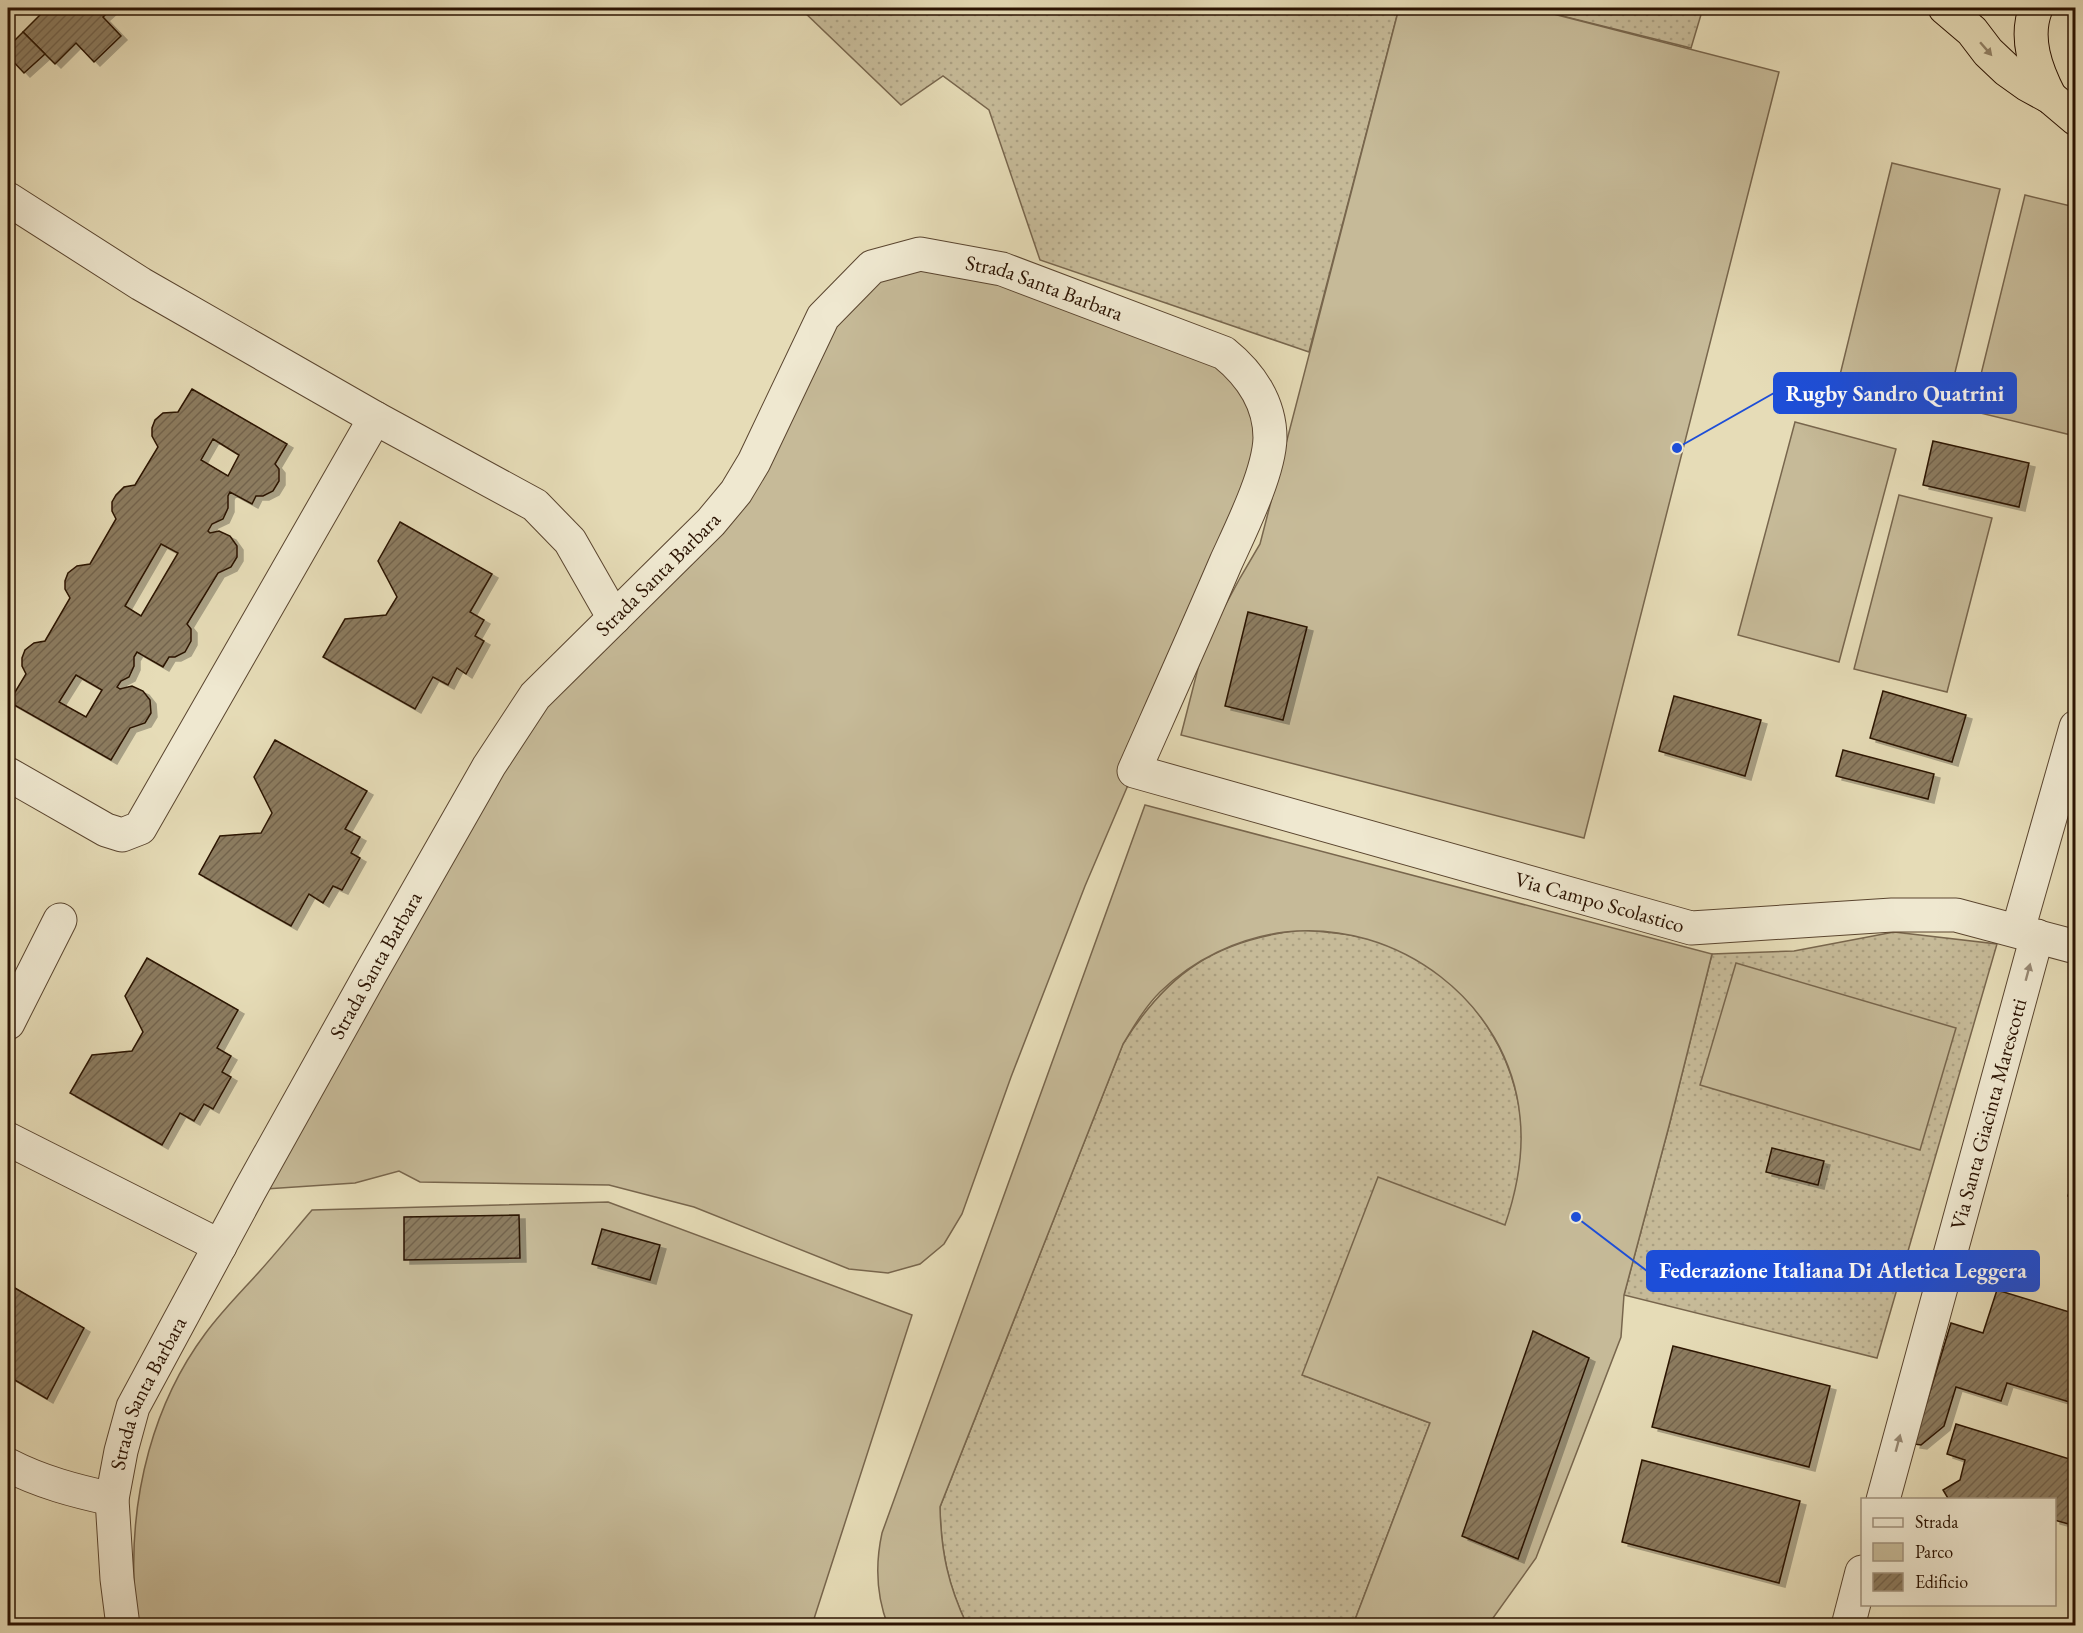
<svg xmlns="http://www.w3.org/2000/svg" width="2083" height="1633" font-family="'EB Garamond',serif">
	<style>
		.grass { fill: url(#grass-dots); stroke: #78664d; stroke-width: 1.5 }
		.park { fill: #c6ba98; stroke: #78664d; stroke-width: 1.5 }
		.building { fill: url(#building-hatch); stroke: #2b1302; stroke-width: 1.5; fill-rule: evenodd; filter: url(#shadow) }
		.lines { fill: none; stroke-linecap: round; stroke-linejoin: round }
		.minor-casing { stroke: #5a452f; stroke-width: 35 }
		.highway-casing { stroke: #2b1302; stroke-width: 35 }
		.minor { stroke: #efe8d0; stroke-width: 33 }
		.highway { stroke: #e6dcb7; stroke-width: 33 }
		.oneway { fill: #928266 }
		.oneway2 { fill: #978873 }
		.labels { text-anchor: middle; stroke-width: 5; stroke-linejoin: round; paint-order: stroke }
		.street-label { font-size: 21px; fill: #2b1302; stroke: #efe8d0 }
		.leader { fill: none; stroke: #1d4ed8; stroke-width: 2 }
		.callout-dot { fill: #1d4ed8; stroke: #efe8d0; stroke-width: 2 }
		.callout { fill: #1d4ed8; stroke: #1d4ed8; stroke-width: 2 }
		.callout-label { font-size: 22px; text-anchor: middle; font-weight: bold; fill: #fff }
	</style>
	<defs>
		<pattern id="grass-dots" width="8" height="8" patternUnits="userSpaceOnUse" patternTransform="scale(1.5)"><rect width="8" height="8" fill="#c6ba98"/><path d="M2 2h.1M6 6h.1" fill="none" stroke="#aa9f81" stroke-width="1.8" stroke-linecap="round"/></pattern>
		<pattern id="building-hatch" width="6" height="6" patternUnits="userSpaceOnUse" patternTransform="scale(1.5)"><rect width="6" height="6" fill="#8c7c60"/><path d="M-1 1l2-2M0 6l6-6M5 7l2-2" fill="none" stroke="#73644d"/></pattern>
		<filter id="shadow"><feDropShadow dx="6" dy="4" stdDeviation="0" flood-color="#0004"/></filter>
	</defs>
	<rect width="100%" height="100%" fill="#e6dcb7"/>
	<filter id="stains"><feTurbulence type="fractalNoise" baseFrequency=".00333" numOctaves="4"/><feColorMatrix values="0 0 0 0 .2 0 0 0 0 .09 0 0 0 0 .02 0 0 0 .5 -.17"/></filter>
	<radialGradient id="worn" r=".72"><stop offset=".6" stop-color="#630" stop-opacity="0"/><stop offset="1" stop-color="#630" stop-opacity=".3"/></radialGradient>
	<g class="grass">
		<polygon points="800,8 1399,8 1309,352 1040,260 989,110 943,76 901,105"/>
		<polygon points="1530,8 1703,8 1691,48"/>
		<path d="M1301,930C1333,932 1365,935 1395,948C1474,981 1529,1069 1521,1156C1519,1171 1514,1214 1504,1226C1499,1231 1491,1235 1485,1239C1472,1249 1459,1259 1445,1269C1398,1304 1350,1339 1303,1375L1430,1423L1353,1625H967C948,1585 941,1552 940,1507L1123,1044C1168,972 1216,940 1301,930Z"/>
		<polygon points="1894,932 1997,944 1877,1358 1624,1295 1669,1126 1712,954 1794,951"/>
	</g>
	<g class="park">
		<polygon points="1399,8 1530,8 1779,72 1584,838 1181,735 1204,645 1240,578 1260,544"/>
		<polygon points="1892,163 2000,189 1947,405 1839,379"/>
		<polygon points="2025,195 2075,207 2075,436 1972,411"/>
		<polygon points="920,254 1224,353 1270,436 1134,771 1085,886 1011,1077 962,1214 944,1244 920,1264 888,1273 849,1269 694,1207 609,1185 420,1182 399,1171 355,1183 250,1190 489,766 711,522 823,317"/>
		<polygon points="1795,422 1896,449 1839,662 1738,635"/>
		<polygon points="1899,495 1992,518 1947,692 1854,669"/>
		<path d="M1145,805L1712,954L1669,1126L1624,1295L1621,1337L1536,1558L1488,1625H1353L1430,1423L1302,1375L1378,1177L1505,1225C1517,1190 1524,1154 1520,1117C1509,1002 1397,919 1285,932C1238,938 1194,959 1160,992C1145,1007 1134,1026 1123,1044L940,1507C941,1552 948,1585 967,1625L888,1626C876,1595 875,1565 882,1533Z"/>
		<polygon points="1736,963 1956,1028 1920,1150 1700,1085"/>
		<path d="M608,1202L912,1315L812,1625L139,1626C137,1611 134,1595 134,1580C131,1494 153,1404 205,1334C221,1312 240,1293 259,1272C277,1252 294,1231 312,1210Z"/>
	</g>
	<g class="building">
		<polygon points="47,8 113,8 103,17 121,36 94,62 76,43 55,64 23,32"/>
		<polygon points="23,32 45,54 24,73 8,56 8,47"/>
		<path d="M192,389L287,444L275,464L279,469V481L273,491L263,496H256L252,504L230,492L228,496V508L223,519L212,524L208,531L210,533L219,531L230,536L237,546V557L231,567L218,573L187,624L191,629V641L185,652L175,657H169L163,667L137,652L134,657V666L129,677L121,681L117,687L120,689L132,686L143,691L150,700L151,713L145,723L130,728L111,760L9,702L26,674L22,666V658L25,650L34,643L45,641L70,598L65,589V581L68,573L77,566L90,564L116,519L112,511V502L116,495L124,487L135,485L158,447L152,436V428L155,420L163,413L178,412ZM213,439L239,455L228,476L201,460ZM161,544L178,553L141,616L125,606ZM76,675L102,690L86,717L59,702Z"/>
		<polygon points="1933,441 2029,463 2019,507 1923,485"/>
		<polygon points="400,522 492,574 470,612 484,620 475,636 484,641 466,674 457,668 448,685 433,677 415,709 323,657 345,619 386,615 397,597 378,561"/>
		<polygon points="1248,612 1307,627 1283,720 1225,706"/>
		<polygon points="1883,691 1966,715 1952,762 1870,738"/>
		<polygon points="1674,696 1761,720 1745,776 1659,751"/>
		<polygon points="275,740 367,791 345,829 360,837 351,853 360,858 342,890 333,886 323,903 309,894 291,926 199,874 220,836 261,833 272,813 254,777"/>
		<polygon points="1843,750 1934,774 1928,799 1836,776"/>
		<polygon points="147,958 238,1010 217,1048 231,1056 222,1072 231,1077 213,1109 204,1104 194,1121 180,1113 162,1145 70,1093 92,1055 132,1051 143,1032 125,996"/>
		<polygon points="1772,1148 1824,1161 1818,1185 1766,1172"/>
		<polygon points="2076,1169 2076,1198 2068,1196"/>
		<polygon points="519,1215 520,1258 404,1260 404,1217"/>
		<polygon points="602,1229 660,1245 650,1280 592,1264"/>
		<polygon points="8,1284 84,1328 47,1399 8,1376"/>
		<polygon points="1997,1290 2076,1314 2076,1404 2007,1383 2001,1401 1956,1387 1944,1426 1921,1445 1914,1444 1951,1323 1983,1333"/>
		<polygon points="1533,1331 1589,1358 1518,1559 1462,1536"/>
		<polygon points="1673,1346 1830,1386 1809,1467 1652,1427"/>
		<polygon points="1956,1424 2076,1461 2076,1526 2054,1520 2054,1500 1990,1500 1988,1498 1984,1500 1949,1500 1943,1490 1960,1480 1965,1460 1947,1454"/>
		<polygon points="1642,1460 1800,1501 1779,1583 1622,1542"/>
		<polygon points="1582,1619 1652,1621 1652,1626 1582,1626"/>
	</g>
	<g class="lines">
		<defs>
			<g id="minor">
				<polyline points="8,199 141,284 375,418 535,505 570,541 614,618"/>
				<polyline points="8,774 106,830 122,835 140,828 375,418"/>
				<polyline points="2018,930 2076,727"/>
				<polyline points="8,1023 60,920"/>
				<polyline points="8,1139 220,1246"/>
				<path d="M8,1465C41,1482 75,1491 112,1499"/>
				<path id="s1" d="M1883,1500L2037,936"/>
				<path id="s2" d="M123,1626L117,1579L112,1499L121,1451L133,1407L250,1190L371,973L489,766L535,696L711,522L736,492L754,462L823,317L872,267L920,254L1002,269L1224,353C1250,374 1270,403 1270,438C1269,473 1241,529 1226,562C1196,632 1165,701 1134,771L1691,928L1892,915H1956L2076,947"/>
				<polyline points="1848,1626 1862,1572"/>
			</g>
			<g id="highway">
				<polyline points="1945,8 1972,31 1988,52 2007,70 2028,85 2050,97 2076,119"/>
				<path d="M2036,8C2024,38 2036,70 2050,97"/>
			</g>
		</defs>
		<use href="#minor" class="minor-casing"/>
		<use href="#highway" class="highway-casing"/>
		<use href="#minor" class="minor"/>
		<use href="#highway" class="highway"/>
	</g>
	<defs><path id="oneway-solid" d="M-6-.8H1V-3.2L6.5 0L1 3.2V.8H-6Z" transform="scale(1.5)"/></defs>
	<use class="oneway" href="#oneway-solid" transform="translate(1986 49) rotate(49)"/>
	<g class="oneway2">
		<use href="#oneway-solid" transform="translate(2028 972) rotate(-75)"/>
		<use href="#oneway-solid" transform="translate(1898 1443) rotate(-75)"/>
	</g>
	<g class="labels">
		<g class="street-label">
			<text dy="7" stroke="none"><textPath href="#s2" startOffset="1770">Strada Santa Barbara</textPath></text>
			<text dy="7" stroke="none"><textPath href="#s2" startOffset="1212">Strada Santa Barbara</textPath></text>
			<text dy="7" stroke="none"><textPath href="#s2" startOffset="2906">Via Campo Scolastico</textPath></text>
			<text dy="7" stroke="none"><textPath href="#s2" startOffset="726">Strada Santa Barbara</textPath></text>
			<text dy="7" stroke="none"><textPath href="#s1" startOffset="400">Via Santa Giacinta Marescotti</textPath></text>
			<text dy="7" stroke="none"><textPath href="#s2" startOffset="240">Strada Santa Barbara</textPath></text>
		</g>
	</g>
	<path class="leader" d="M1677 448L1774 393M1576 1217L1647 1271"/>
	<g class="callout-dot">
		<circle cx="1677" cy="448" r="6"/>
		<circle cx="1576" cy="1217" r="6"/>
	</g>
	<g class="callout">
		<rect x="1774" y="373" width="242" height="40" rx="6"/>
		<rect x="1647" y="1251" width="392" height="40" rx="6"/>
	</g>
	<g class="callout-label">
		<text x="1895" y="401">Rugby Sandro Quatrini</text>
		<text x="1843" y="1278">Federazione Italiana Di Atletica Leggera</text>
	</g>
	<rect width="2083" height="1633" fill="none" stroke="#e6dcb7" stroke-width="30"/>
	<rect x="9" y="9" width="2065" height="1615" fill="none" stroke="#2b1302" stroke-width="3"/>
	<rect x="15" y="15" width="2053" height="1603" fill="none" stroke="#2b1302" stroke-width="1.5"/>
	<rect x="1861" y="1498" width="195" height="108" fill="#efe8d0" stroke="#a1937e" stroke-width="1.5"/>
	<rect x="1873" y="1518" width="30" height="9" fill="#efe8d0" stroke="#a1937e" stroke-width="1.5"/>
	<text x="1915" y="1528" font-size="18" fill="#2b1302">Strada</text>
	<rect x="1873" y="1543" width="30" height="18" fill="#c6ba98" stroke="#a1937e" stroke-width="1.5"/>
	<text x="1915" y="1558" font-size="18" fill="#2b1302">Parco</text>
	<rect x="1873" y="1573" width="30" height="18" fill="url(#building-hatch)" stroke="#a1937e" stroke-width="1.5"/>
	<text x="1915" y="1588" font-size="18" fill="#2b1302">Edificio</text>
	<rect width="100%" height="100%" filter="url(#stains)"/>
	<rect width="100%" height="100%" fill="url(#worn)"/>
</svg>
